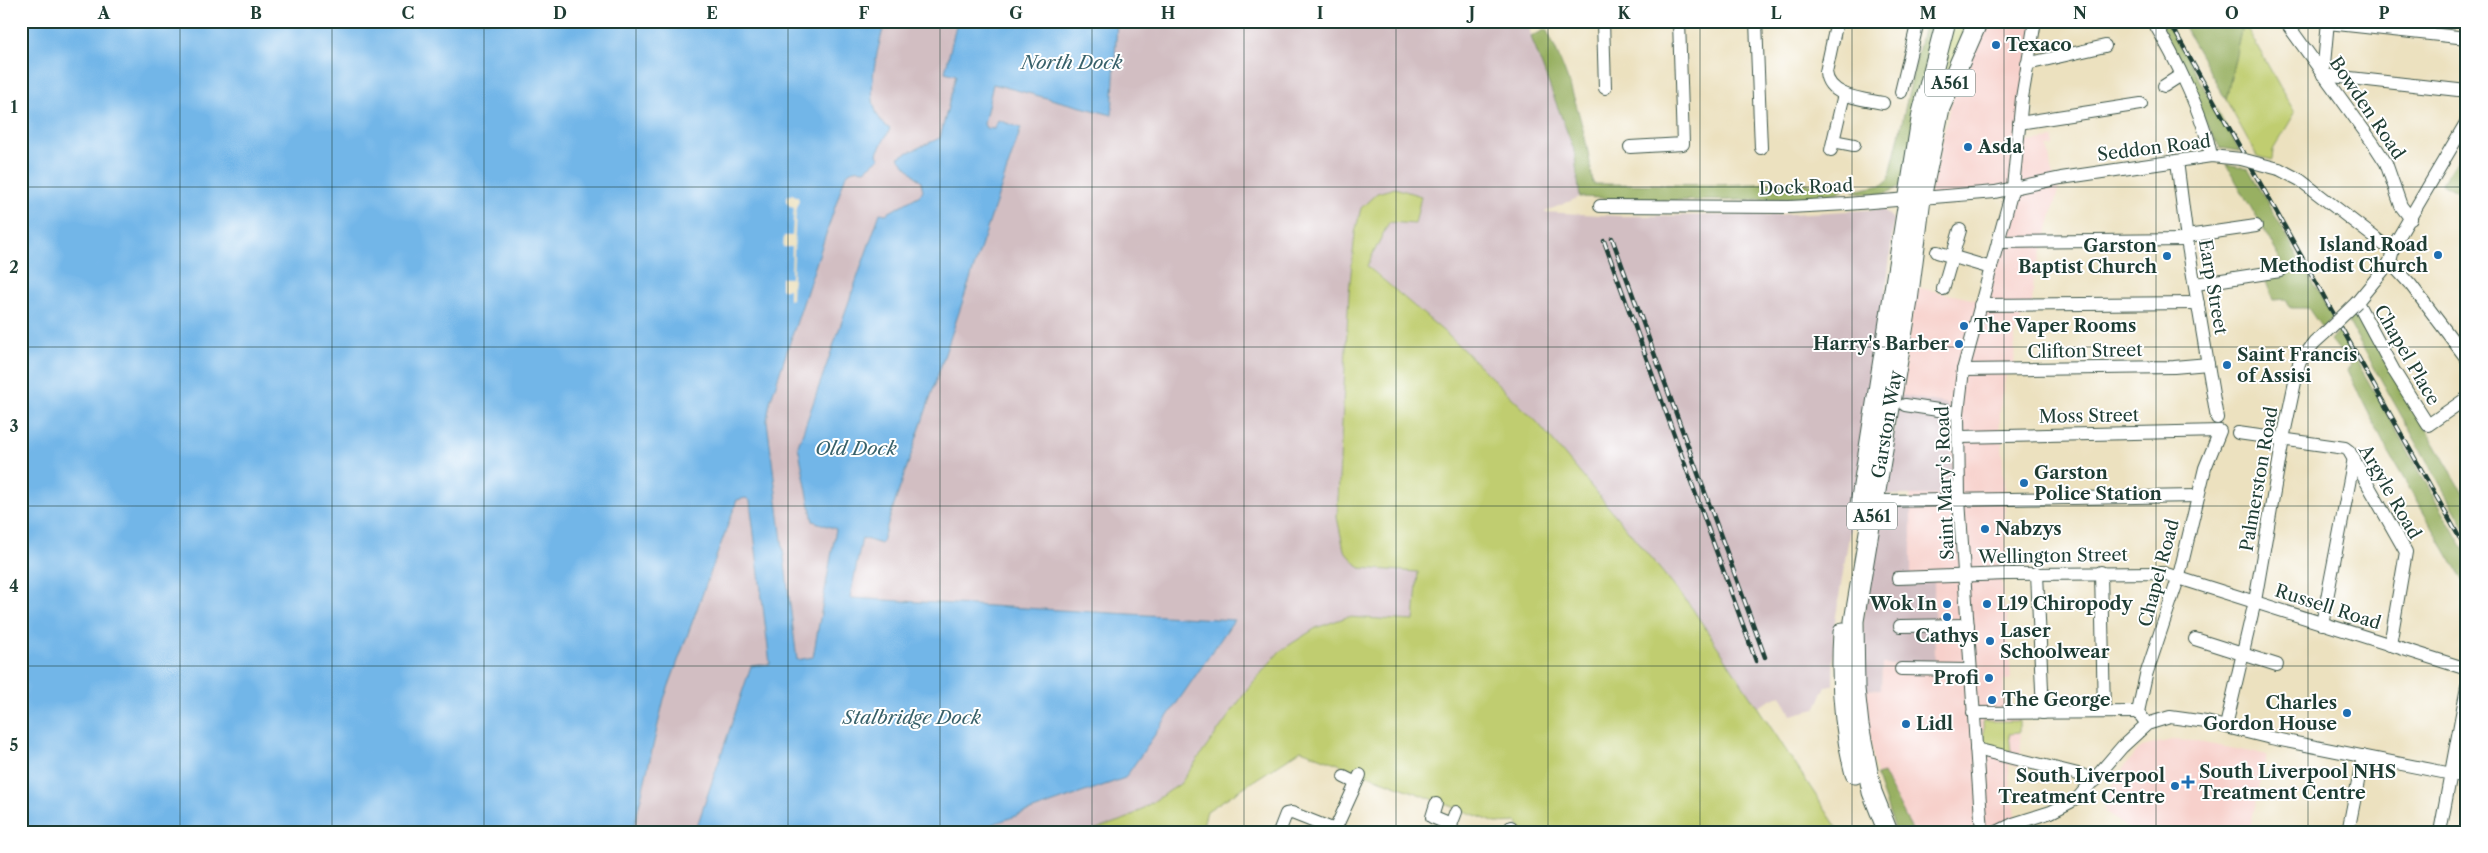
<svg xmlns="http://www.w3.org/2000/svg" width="2488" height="853" font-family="'Libre Caslon Text',serif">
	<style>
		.built { fill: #f7d0cb }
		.industrial { fill: #d2bec2 }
		.green { fill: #c0cd6f; stroke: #708552 }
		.forest { fill: #98b062; stroke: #5c764b }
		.water { fill: #72b6e8; stroke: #487a8e }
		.pier { fill: #ece1bf }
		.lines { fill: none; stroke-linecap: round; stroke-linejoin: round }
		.minor-casing { stroke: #3e5649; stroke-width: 14 }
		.highway-casing { stroke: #3e5649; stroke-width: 21 }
		.minor { stroke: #fff; stroke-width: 12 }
		.highway { stroke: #fff; stroke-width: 19 }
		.rail-casing { stroke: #1f3d34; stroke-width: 4.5 }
		.rail { stroke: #fff; stroke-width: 2.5; stroke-dasharray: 8; stroke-linecap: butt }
		.minor-bridge-casing { stroke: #3e5649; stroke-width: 14; stroke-linecap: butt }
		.minor-bridge { stroke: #fff; stroke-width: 12 }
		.grid { fill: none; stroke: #1f3d34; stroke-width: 1; stroke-opacity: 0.55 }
		.poi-dot { fill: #1f6fb2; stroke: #fff; stroke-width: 2 }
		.labels { text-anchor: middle; stroke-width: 4; stroke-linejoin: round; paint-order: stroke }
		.shield { fill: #fff; stroke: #627771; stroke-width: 1 }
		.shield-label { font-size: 16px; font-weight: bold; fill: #1f3d34 }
		.poi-label { font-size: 18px; font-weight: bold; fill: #1f3d34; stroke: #fff; text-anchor: start }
		.street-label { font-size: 18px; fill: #1f3d34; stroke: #fff }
		.water-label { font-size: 19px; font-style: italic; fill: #38616a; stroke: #fff }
		.neatline { fill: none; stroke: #1f3d34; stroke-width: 2 }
		.grid-label { font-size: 16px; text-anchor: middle; font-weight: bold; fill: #1f3d34 }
	</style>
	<rect width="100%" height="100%" fill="#fff"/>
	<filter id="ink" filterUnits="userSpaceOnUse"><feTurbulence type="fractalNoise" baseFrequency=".02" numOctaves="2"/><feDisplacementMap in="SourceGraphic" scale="10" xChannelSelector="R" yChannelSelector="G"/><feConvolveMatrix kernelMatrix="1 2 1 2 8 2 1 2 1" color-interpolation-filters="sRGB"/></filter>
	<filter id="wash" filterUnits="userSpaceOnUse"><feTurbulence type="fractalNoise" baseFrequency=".0096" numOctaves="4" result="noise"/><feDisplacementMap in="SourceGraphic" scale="20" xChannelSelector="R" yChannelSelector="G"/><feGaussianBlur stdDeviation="1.12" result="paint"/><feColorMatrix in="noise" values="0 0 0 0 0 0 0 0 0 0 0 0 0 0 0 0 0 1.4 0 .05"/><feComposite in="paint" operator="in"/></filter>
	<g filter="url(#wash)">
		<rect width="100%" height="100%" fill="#ece1bf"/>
		<g class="built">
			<polygon points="1985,21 2035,21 2017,143 2053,139 2054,146 2048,147 2051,169 2054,179 2061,178 2045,242 2034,274 2032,305 2026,305 2015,336 2014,369 2007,370 2001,399 1999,436 2002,436 2007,574 2002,574 2003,607 2007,608 2011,680 2004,680 2004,713 2018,713 2021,756 2018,766 2009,764 2009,780 2018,832 1913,832 1883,773 1876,775 1862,690 1881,689 1882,664 1935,665 1934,581 1911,582 1911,504 1900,396 1916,287 1981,301 2012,187 1929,198 1951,102"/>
			<polygon points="2172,740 2194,741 2267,755 2249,832 2132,832 2105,811 2105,798 2125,765 2142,747"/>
		</g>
		<g class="industrial">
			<polygon points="885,21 1526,21 1574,150 1580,197 1544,212 1619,216 1772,215 1883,209 1894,220 1881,339 1834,628 1833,685 1826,686 1815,709 1791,715 1781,695 1756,708 1692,608 1537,422 1449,336 1367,265 1389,222 1415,224 1421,197 1355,233 1349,293 1337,517 1360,568 1418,572 1415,622 1347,617 1316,628 1280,651 1250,686 1180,784 1128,818 1088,832 633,832 664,699 737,499 743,498 767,421 770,402 845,177 849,171 880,157 877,155 878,151 890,129 883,124 876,114 872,90 873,67"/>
			<polygon points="1900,395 1948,404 1954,495 1883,495"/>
			<polygon points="1883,504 1911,504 1911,581 1934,581 1935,665 1882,664 1881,689 1862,690 1863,616"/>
		</g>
		<g class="green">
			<polygon points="1950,21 1973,21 1917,165"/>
			<polygon points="2243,21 2295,113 2273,150 2272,160 2257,156 2226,100"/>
			<polygon points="1395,188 1421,196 1415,224 1389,222 1367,266 1449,336 1537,422 1626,528 1692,608 1840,832 1522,832 1517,822 1496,823 1301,750 1207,811 1201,832 1088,832 1128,818 1180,784 1250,686 1280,651 1316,628 1347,617 1414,621 1418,572 1360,568 1344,550 1337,517 1349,293 1355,233 1361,208 1377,193"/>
			<polygon points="1983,721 2019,721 2019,733 2009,734 2011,752 1984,746"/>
		</g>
		<g class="forest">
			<path d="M1925,21H1938L1901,185C1885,197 1873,195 1853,191L1882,185L1889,179Z"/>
			<polygon points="2159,21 2166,21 2240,151 2220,148 2202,115"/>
			<polygon points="2181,21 2243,21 2226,100"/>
			<path d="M1546,29C1570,77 1587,132 1593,184L1721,185L1797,182L1824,186L1841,184L1843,191C1818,199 1793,198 1767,199C1705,202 1643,200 1580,197L1574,150L1531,37Z"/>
			<polygon points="2459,156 2467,161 2467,197 2442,183"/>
			<polygon points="2226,164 2248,168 2333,318 2322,328 2308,308 2291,308 2286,299 2273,300 2265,279 2289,274"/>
			<polygon points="2357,311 2467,499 2467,532 2348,321"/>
			<polygon points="2339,330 2467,555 2467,587 2387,450 2347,370 2350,364 2330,340"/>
			<polygon points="1883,773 1913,832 1896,832 1876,775"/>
		</g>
		<path class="water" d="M21,21H885C878,51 858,109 890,129L878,151L877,155L880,158L865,170C856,169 850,169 845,177L770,402L767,421L797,660L813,657L836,529L813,521L798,446L880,213L886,214L920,195L923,190L921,182L898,157L940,138L956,75L945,72L957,21H1117L1112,115L993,84L984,124L986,128L994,129L998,120L1021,128L881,544L862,538L850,598L1234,620L1125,778L970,832H695L751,666L770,664L750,501L746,498L737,500L664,699L633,832H21Z"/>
		<polygon class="pier" points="792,194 798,197 799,201 796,207 792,299 789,300 789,289 781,289 781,278 791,278 792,247 783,247 784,236 792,236 794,208 790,207 786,201 787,197"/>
	</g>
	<g filter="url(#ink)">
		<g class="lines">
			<defs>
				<g id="minor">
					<polyline points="1603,21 1605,88"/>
					<polyline points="1756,21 1761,148"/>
					<path d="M1837,21L1826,72C1828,97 1863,99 1883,103"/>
					<path d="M2153,21C2175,57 2204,116 2211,156"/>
					<polyline points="2285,21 2373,143 2386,163 2401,206 2411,219"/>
					<polyline points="2328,21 2323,75 2467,91"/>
					<polyline points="2328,23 2467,38"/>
					<polyline points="2027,64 2105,46"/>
					<polyline points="2164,86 2181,75"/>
					<polyline points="1901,92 1918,21"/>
					<polyline points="2019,123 2141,104"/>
					<polyline points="1833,141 1854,145"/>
					<polyline points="1630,147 1683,144 1679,21"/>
					<polyline points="1831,150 1844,94"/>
					<polyline points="2177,161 2187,240 2217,418"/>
					<polyline points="2279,169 2300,180 2392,251"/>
					<polyline points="1600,206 1789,207 1847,204 1995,192 2061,178 2211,156 2241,159"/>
					<polyline points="2187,236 2256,226"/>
					<polyline points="1998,242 2187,240"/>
					<polyline points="1937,252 1991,268"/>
					<polyline points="2390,262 2357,302 2394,371 2428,425 2467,398"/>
					<polyline points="2390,262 2394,245 2467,121"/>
					<polyline points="2390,262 2411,285 2467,359"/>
					<polyline points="2196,284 2280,271"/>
					<polyline points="1943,289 1960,230"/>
					<polyline points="1980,305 2198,303"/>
					<polyline points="1963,370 2174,367 2208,364"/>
					<polyline points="1905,405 1958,413"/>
					<polyline points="2238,433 2345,448 2349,451 2406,552 2390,645"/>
					<polyline points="1960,437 2220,431 2205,468 2179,576 2146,675 2138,712 2147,724"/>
					<polyline points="1885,501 2198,496"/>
					<polyline points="2101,572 2104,712"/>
					<polyline points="2037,573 2043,713"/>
					<polyline points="1898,578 2007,574 2163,573 2467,669"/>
					<polyline points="2322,624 2354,458"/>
					<polyline points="1900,626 1968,625"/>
					<polyline points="2195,639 2277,665"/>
					<polyline points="1901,669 1970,670"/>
					<polyline points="1973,713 2138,712"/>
					<polyline points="2226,726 2255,601 2283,439 2299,363 2314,343 2325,333"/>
					<polyline points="1976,749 2082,775 2095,781"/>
					<polyline points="1344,777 1356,783"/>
					<polyline points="1436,804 1432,817 1451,825 1453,832"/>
					<polyline points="1451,825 1456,812"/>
					<polyline points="1511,827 1514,832"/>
					<polyline points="1279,832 1286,814 1292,813 1335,830"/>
					<polyline points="1334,832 1360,775"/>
					<polyline points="1982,832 1959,500 1958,413 1963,370 2013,187 2022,98 2035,21"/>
					<polyline points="1997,832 2013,824 2051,812 2078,798 2122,747 2147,724 2170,717 2206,722 2271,738 2467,777"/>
					<polyline points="2348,832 2363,756"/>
					<polyline points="2440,832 2467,687"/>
				</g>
				<g id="highway">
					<polyline points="1859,511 1922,113 1946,21"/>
					<path d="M1843,632C1840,680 1843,727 1855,774"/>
					<path id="s1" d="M1888,832L1872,792L1859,725L1855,689L1854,621L1908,301L1921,198L1940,108L1978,21"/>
				</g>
			</defs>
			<use href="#minor" class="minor-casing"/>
			<use href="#highway" class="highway-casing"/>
			<use href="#minor" class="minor"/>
			<use href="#highway" class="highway"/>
			<defs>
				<g id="rail">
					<polyline points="2169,21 2467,551"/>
					<polyline points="1612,238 1765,657"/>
					<polyline points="1604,241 1756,661"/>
				</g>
			</defs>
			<use href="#rail" class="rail-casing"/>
			<use href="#rail" class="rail"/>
			<defs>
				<g id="minor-bridge">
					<polyline points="2241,159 2279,169"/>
					<polyline points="2325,333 2357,302"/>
				</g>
			</defs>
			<use href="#minor-bridge" class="minor-bridge-casing"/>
			<use href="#minor-bridge" class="minor-bridge"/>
		</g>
	</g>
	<path class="grid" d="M180,21V832M332,21V832M484,21V832M636,21V832M788,21V832M940,21V832M1092,21V832M1244,21V832M1396,21V832M1548,21V832M1700,21V832M1852,21V832M2004,21V832M2156,21V832M2308,21V832M21,187H2467M21,347H2467M21,506H2467M21,666H2467"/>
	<g class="poi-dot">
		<circle cx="1996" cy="45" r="5"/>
		<circle cx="1968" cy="147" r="5"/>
		<circle cx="2438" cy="255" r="5"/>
		<circle cx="2167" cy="256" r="5"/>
		<circle cx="1964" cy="326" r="5"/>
		<circle cx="1959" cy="344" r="5"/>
		<circle cx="2227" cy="365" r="5"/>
		<circle cx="2024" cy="483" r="5"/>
		<circle cx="1985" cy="529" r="5"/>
		<circle cx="1947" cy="604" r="5"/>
		<circle cx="1987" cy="604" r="5"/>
		<circle cx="1947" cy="617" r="5"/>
		<circle cx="1990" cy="641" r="5"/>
		<circle cx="1989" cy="678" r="5"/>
		<circle cx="1992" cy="700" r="5"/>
		<circle cx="2347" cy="713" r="5"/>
		<circle cx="1906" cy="724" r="5"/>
		<path d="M2185.5 774.5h5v5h5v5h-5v5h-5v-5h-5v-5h5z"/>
		<circle cx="2175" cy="786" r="5"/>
	</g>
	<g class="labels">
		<g class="shield">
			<rect x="1925" y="69.5" width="50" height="27" rx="4"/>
			<rect x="1847" y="502.5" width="50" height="27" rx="4"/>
		</g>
		<g class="shield-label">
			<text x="1950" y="89">A561</text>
			<text x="1872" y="522">A561</text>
		</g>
		<g class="poi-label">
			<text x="2006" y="51">Texaco</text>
			<text x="1978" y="153">Asda</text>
			<text x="2428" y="251" text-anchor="end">Island Road<tspan x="2428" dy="21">Methodist Church</tspan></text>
			<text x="2157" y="252" text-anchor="end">Garston<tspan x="2157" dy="21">Baptist Church</tspan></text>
			<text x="1974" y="332">The Vaper Rooms</text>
			<text x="1949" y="350" text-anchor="end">Harry's Barber</text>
			<text x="2237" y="361">Saint Francis<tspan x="2237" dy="21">of Assisi</tspan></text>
			<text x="2034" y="479">Garston<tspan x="2034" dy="21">Police Station</tspan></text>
			<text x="1995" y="535">Nabzys</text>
			<text x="1937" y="610" text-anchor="end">Wok In</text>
			<text x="1997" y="610">L19 Chiropody</text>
			<text x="2000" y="637">Laser<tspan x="2000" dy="21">Schoolwear</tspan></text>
			<text x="1947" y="642" text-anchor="middle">Cathys</text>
			<text x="1979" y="684" text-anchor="end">Profi</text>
			<text x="2002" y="706">The George</text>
			<text x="2337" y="709" text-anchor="end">Charles<tspan x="2337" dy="21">Gordon House</tspan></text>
			<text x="1916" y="730">Lidl</text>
			<text x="2199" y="778">South Liverpool NHS<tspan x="2199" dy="21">Treatment Centre</tspan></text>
			<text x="2165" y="782" text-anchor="end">South Liverpool<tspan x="2165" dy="21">Treatment Centre</tspan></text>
		</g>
		<g class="street-label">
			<text transform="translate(2367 108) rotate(56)" y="6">Bowden Road</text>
			<text transform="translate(2154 148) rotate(-7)" y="6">Seddon Road</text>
			<text transform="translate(1806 187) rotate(-2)" y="6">Dock Road</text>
			<text transform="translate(2213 287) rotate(80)" y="6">Earp Street</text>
			<text transform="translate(2085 351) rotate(-1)" y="6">Clifton Street</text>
			<text transform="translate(2407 355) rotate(60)" y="6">Chapel Place</text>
			<text transform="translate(2089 416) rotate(-1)" y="6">Moss Street</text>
			<text dy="6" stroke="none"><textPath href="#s1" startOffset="415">Garston Way</textPath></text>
			<text transform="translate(2259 479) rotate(-80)" y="6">Palmerston Road</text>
			<text transform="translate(1945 483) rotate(-92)" y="6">Saint Mary's Road</text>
			<text transform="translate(2390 492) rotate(60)" y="6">Argyle Road</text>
			<text transform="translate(2053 556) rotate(-1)" y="6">Wellington Street</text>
			<text transform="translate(2159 573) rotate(-75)" y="6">Chapel Road</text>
			<text transform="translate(2328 607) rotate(18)" y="6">Russell Road</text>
		</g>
		<g class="water-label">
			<text x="1072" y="69">North Dock</text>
			<text x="856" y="455">Old Dock</text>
			<text x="912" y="724">Stalbridge Dock</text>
		</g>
	</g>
	<rect width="2488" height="853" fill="none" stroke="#fff" stroke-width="55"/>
	<rect x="28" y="28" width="2432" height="798" class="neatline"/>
	<g class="grid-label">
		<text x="104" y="19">A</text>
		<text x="256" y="19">B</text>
		<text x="408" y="19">C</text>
		<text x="560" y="19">D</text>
		<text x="712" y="19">E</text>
		<text x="864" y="19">F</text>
		<text x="1016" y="19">G</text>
		<text x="1168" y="19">H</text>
		<text x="1320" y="19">I</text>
		<text x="1472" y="19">J</text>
		<text x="1624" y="19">K</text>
		<text x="1776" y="19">L</text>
		<text x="1928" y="19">M</text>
		<text x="2080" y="19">N</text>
		<text x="2232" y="19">O</text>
		<text x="2384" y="19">P</text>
		<text x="14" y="113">1</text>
		<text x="14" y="273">2</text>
		<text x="14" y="432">3</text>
		<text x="14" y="592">4</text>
		<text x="14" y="751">5</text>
	</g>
</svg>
